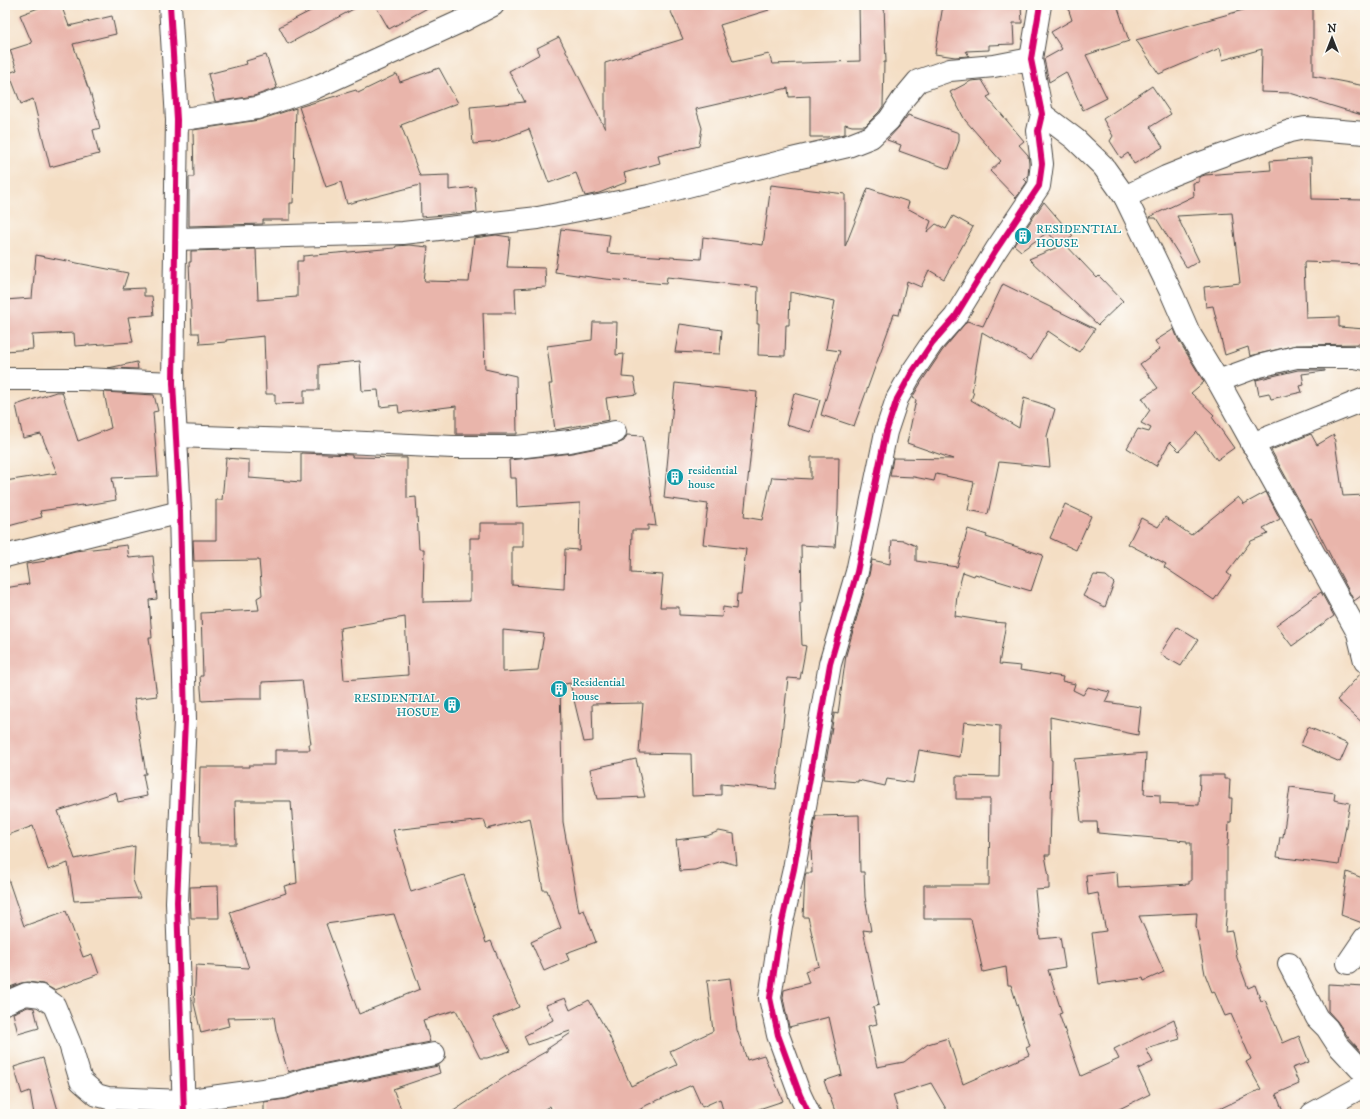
<svg xmlns="http://www.w3.org/2000/svg" width="1370" height="1119" font-family="'IM FELL DW Pica',serif">
	<style>
		.building { fill: #e9b5ab; fill-rule: evenodd }
		.lines { fill: none; stroke-linecap: round; stroke-linejoin: round }
		.minor-casing { stroke: #494642; stroke-width: 24 }
		.minor { stroke: #fff; stroke-width: 22 }
		.cycleway-casing { stroke: #fdfcf7; stroke-width: 8 }
		.cycleway { stroke: #d6006c; stroke-width: 6 }
		.labels { text-anchor: middle; stroke-width: 3; stroke-linejoin: round; paint-order: stroke }
		.culture-label { font-size: 12px; fill: #0d838f; stroke: #fdfcf7; text-anchor: start }
	</style>
	<rect width="100%" height="100%" fill="#fdfcf7"/>
	<filter id="ink" filterUnits="userSpaceOnUse"><feTurbulence type="fractalNoise" baseFrequency=".025" numOctaves="2"/><feDisplacementMap in="SourceGraphic" scale="8" xChannelSelector="R" yChannelSelector="G"/><feConvolveMatrix kernelMatrix="1 2 1 2 8 2 1 2 1" color-interpolation-filters="sRGB"/></filter>
	<filter id="wash" filterUnits="userSpaceOnUse"><feTurbulence type="fractalNoise" baseFrequency=".012" numOctaves="4" result="noise"/><feDisplacementMap in="SourceGraphic" scale="16" xChannelSelector="R" yChannelSelector="G"/><feGaussianBlur stdDeviation="0.9" result="paint"/><feColorMatrix in="noise" values="0 0 0 0 0 0 0 0 0 0 0 0 0 0 0 0 0 1.4 0 .05"/><feComposite in="paint" operator="in"/></filter>
	<g filter="url(#wash)">
		<rect width="100%" height="100%" fill="#f4dec4"/>
		<g id="blocks">
			<g class="building">
				<polygon points="46,5 61,5 69,26 112,16 116,34 73,44 88,88 89,88 100,128 93,130 99,154 50,167 33,99 21,104 9,73 17,70 10,50 32,43 20,15"/>
				<polygon points="322,5 361,5 288,44 279,27"/>
				<polygon points="375,5 433,5 389,29"/>
				<polygon points="668,5 768,5 769,10 720,25 733,62 769,54 772,64 860,61 859,5 884,5 886,62 884,62 883,106 879,112 865,126 852,126 845,124 845,134 827,137 810,137 810,96 789,97 788,88 696,109 702,128 699,146 658,156 660,163 624,173 627,182 599,193 585,196 576,173 549,183 529,129 495,142 473,144 470,107 525,102 509,71 540,54 537,48 559,37 605,129 605,63 683,39"/>
				<polygon points="943,5 1021,5 1022,23 1013,23 1014,44 989,45 989,50 966,51 969,56 955,57 935,54"/>
				<polygon points="1067,5 1117,5 1129,41 1086,55 1107,98 1083,110 1066,72 1049,82 1044,59 1062,49 1051,32 1072,20"/>
				<polygon points="1261,5 1313,7 1313,76 1365,86 1365,116 1290,93 1261,92 1262,49 1223,60 1220,48 1159,74 1136,40"/>
				<polygon points="266,55 277,88 254,96 215,102 208,74 247,64 246,61"/>
				<polygon points="439,68 458,103 401,125 420,176 449,175 449,190 475,187 477,212 421,217 420,185 347,204 341,182 326,187 299,107 356,90 358,93 397,74 400,82"/>
				<polygon points="982,80 991,95 987,97 1024,141 1019,145 1028,155 1029,164 1028,176 1024,179 1027,182 1016,198 990,171 1001,161 965,120 950,92 971,81"/>
				<polygon points="1152,86 1171,114 1150,127 1163,147 1134,164 1128,153 1121,158 1110,141 1113,136 1103,119"/>
				<polygon points="296,108 293,203 290,203 290,220 263,220 263,224 189,226 189,177 194,177 193,130 259,120"/>
				<polygon points="908,115 959,133 959,141 949,169 899,151 901,145 887,140 899,127"/>
				<polygon points="1311,158 1312,199 1365,200 1364,264 1304,262 1306,318 1339,317 1339,327 1365,329 1365,344 1296,345 1250,356 1248,347 1225,355 1213,306 1206,307 1204,287 1240,283 1232,213 1177,216 1199,261 1187,268 1156,218 1150,218 1149,217 1194,196 1193,183 1199,182 1199,177 1205,175 1271,170 1270,161"/>
				<polygon points="771,185 845,194 845,247 868,188 909,202 907,208 931,221 927,232 936,224 946,229 953,216 973,227 944,279 929,270 921,287 907,281 899,315 894,314 854,426 821,415 840,351 826,349 835,301 790,292 789,325 786,325 785,356 758,355 759,324 757,324 758,287 667,277 666,284 605,279 555,272 561,229 610,235 607,253 701,259 703,237 763,245"/>
				<polygon points="1044,202 1073,236 1063,245 1065,244 1097,278 1099,276 1123,301 1098,325 1029,259 1060,246 1048,232 1021,251 1014,245"/>
				<polygon points="496,235 510,237 507,267 545,268 546,287 515,289 516,313 483,313 485,369 516,376 517,434 456,434 456,406 399,413 398,405 380,407 378,390 362,391 360,361 319,365 319,390 304,390 304,403 275,404 275,394 266,394 264,336 226,340 226,342 200,344 199,333 192,333 189,262 191,262 191,251 256,249 258,300 297,297 297,261 303,261 303,256 395,248 396,246 409,245 428,247 424,281 469,282 474,238"/>
				<polygon points="36,255 128,273 123,289 144,288 144,296 152,296 154,315 128,317 133,342 75,346 74,333 32,335 33,349 5,351 5,300 32,298"/>
				<polygon points="1003,284 1095,329 1079,352 1048,331 1031,360 982,332 972,392 974,392 971,400 1019,428 1024,398 1046,405 1055,409 1047,436 1050,467 999,462 988,514 968,510 974,482 936,474 934,481 914,477 890,476 893,458 953,459 907,443 916,400 912,398 922,381 942,351 967,321 983,326"/>
				<polygon points="593,322 617,322 616,355 624,354 622,377 634,378 637,394 606,398 609,420 555,430 549,384 552,384 547,346 592,340"/>
				<polygon points="680,324 722,330 720,354 675,352"/>
				<polygon points="1174,329 1178,339 1204,382 1191,393 1214,415 1212,417 1234,448 1217,460 1197,432 1179,451 1170,442 1156,466 1127,448 1138,429 1149,432 1151,428 1141,423 1150,410 1142,398 1158,388 1140,364 1160,349 1155,341"/>
				<polygon points="137,362 138,369 108,368"/>
				<polygon points="1298,370 1325,370 1325,371 1302,374 1304,385 1300,386 1302,392 1271,399 1269,393 1259,395 1256,380"/>
				<path d="M675,383L757,392L744,517L762,520L772,477L811,479V457H839L838,509L835,547L801,545L802,603H800L802,645L806,646L800,679L788,678L776,789L721,784V795L692,796L691,754L639,753L643,703L592,704L593,741L584,742L570,683L560,685L563,822L579,912L584,910L596,942L566,953L569,960L544,971L531,942L561,928L547,890H543L530,818L487,829L484,820L393,830L411,892L464,875L486,943L491,941L519,1007L493,1018L510,1051L487,1058H480L456,1010L423,1020L430,1042L302,1068L288,1072L276,1030L274,1017L227,1018L229,1026L201,1033L194,1003L196,965L249,968L230,912L286,893L284,886L297,883L291,801H235L236,844H200L199,813L200,767H249V765H275V750H310L309,744H311L302,680L262,682V699H236L202,701L200,676H203L201,613L259,610L257,598L262,595L259,560L194,561L193,540H216V500H222L226,458L249,460V478L301,482V453L352,455V457L407,458V498L416,497L419,549H424L423,602L470,601V538H480V523H523V547H512V585L564,589L565,549L579,550L580,503L517,507L516,478H510L509,460L572,453L617,444L624,441L627,435L643,436L656,526L648,525V530H632L631,573L663,575L660,607H679V615L722,617L723,607L736,609L737,594H741L746,549L703,544L708,504L664,498ZM405,617L408,675L344,680L340,628ZM503,630L544,634L538,670L503,672ZM394,914L420,989L359,1014L326,924Z"/>
				<polygon points="56,392 62,392 78,441 111,428 104,392 154,395 158,411 153,412 158,476 112,478 116,500 82,506 82,505 40,511 42,517 5,527 5,481 57,473 41,434 23,438 16,405"/>
				<polygon points="794,393 820,400 811,432 786,425"/>
				<polygon points="1311,434 1317,445 1334,435 1343,496 1365,495 1365,593 1354,601 1311,518 1309,519 1271,450"/>
				<polygon points="1266,492 1280,519 1263,528 1268,534 1251,541 1227,573 1231,576 1214,600 1164,567 1166,564 1128,544 1141,518 1158,527 1165,517 1191,535 1238,497 1244,504"/>
				<polygon points="1065,504 1091,516 1076,550 1050,538"/>
				<polygon points="968,529 987,535 986,537 1043,555 1031,591 975,574 974,576 963,572 957,595 955,616 992,622 1006,623 999,664 1021,666 1020,670 1063,677 1062,681 1075,684 1073,690 1083,695 1088,687 1110,692 1105,702 1141,707 1138,735 1050,717 1051,760 1052,760 1050,855 1045,855 1049,877 1049,889 1035,890 1040,939 1060,937 1065,967 1048,970 1062,1013 1059,1014 1081,1076 1119,1059 1114,1049 1174,1019 1180,1039 1146,1049 1153,1062 1138,1069 1150,1094 1109,1114 949,1114 931,1083 893,1095 899,1114 836,1114 824,1081 842,1075 829,1017 789,1027 783,998 784,990 809,983 805,971 819,966 808,917 803,917 805,876 806,873 812,873 811,844 816,816 859,815 860,872 864,872 865,897 871,931 863,930 879,1005 873,1007 877,1024 868,1026 877,1067 904,1062 928,1044 948,1038 963,1084 1029,1055 1026,1048 1030,1046 1011,985 1008,985 1006,967 983,972 971,919 924,919 924,885 989,885 990,799 956,799 956,776 999,777 1000,726 964,722 960,757 919,750 913,783 887,779 885,786 858,780 858,782 823,779 834,715 834,713 838,714 846,655 869,575 872,560 890,564 892,540 905,541 916,546 916,561 957,567"/>
				<polygon points="127,545 129,558 153,556 157,599 149,600 152,638 149,638 157,696 134,699 146,774 143,774 147,796 118,802 116,792 58,811 75,859 135,846 133,880 140,898 74,901 68,863 48,870 33,826 5,836 5,588 29,584 26,564 46,561 46,559 75,551"/>
				<polygon points="1094,575 1106,576 1114,583 1105,607 1083,596"/>
				<polygon points="1321,592 1334,616 1292,646 1276,625"/>
				<polygon points="1177,627 1198,640 1181,666 1160,654"/>
				<polygon points="1361,673 1365,673 1365,725 1337,700"/>
				<polygon points="1308,727 1348,744 1340,762 1301,745"/>
				<polygon points="1146,753 1144,794 1160,795 1160,803 1199,805 1200,775 1224,775 1224,779 1230,779 1229,798 1232,798 1231,822 1229,822 1228,845 1227,845 1227,907 1225,932 1232,931 1237,958 1248,988 1255,985 1261,1001 1265,1000 1283,1043 1299,1036 1309,1062 1292,1068 1299,1084 1276,1094 1284,1114 1209,1114 1261,1089 1246,1062 1251,1059 1231,1014 1225,1016 1214,991 1212,992 1205,974 1196,926 1197,913 1139,916 1164,972 1144,981 1143,978 1099,984 1092,933 1106,931 1098,893 1088,895 1086,875 1117,872 1118,888 1189,884 1189,881 1191,881 1191,843 1187,843 1187,841 1098,833 1097,822 1081,822 1074,759"/>
				<polygon points="636,759 645,797 597,799 590,769"/>
				<polygon points="1290,787 1335,793 1334,800 1350,803 1339,865 1277,857 1280,837 1283,837"/>
				<polygon points="719,831 734,834 737,865 722,861 695,870 680,871 676,840 707,836"/>
				<polygon points="1347,872 1365,879 1365,924 1341,915"/>
				<polygon points="8,879 24,926 66,911 83,957 92,954 99,974 54,990 43,984 28,982 21,983 10,987 5,972 5,880"/>
				<polygon points="218,886 219,918 191,918 190,887"/>
				<polygon points="730,978 737,1030 747,1060 764,1055 783,1101 744,1114 724,1114 720,1099 702,1107 692,1085 647,1105 633,1114 553,1114 550,1106 536,1114 449,1114 529,1061 547,1051 547,1049 571,1033 570,1031 528,1045 524,1036 553,1020 546,1005 565,998 570,1010 589,1000 608,1033 631,1086 677,1065 670,1051 713,1031 707,981"/>
				<polygon points="1328,984 1365,986 1365,1056 1348,1037 1337,1021 1328,1011"/>
				<polygon points="28,1007 34,1008 39,1028 18,1034 13,1013"/>
				<polygon points="43,1058 59,1114 34,1114 30,1091 22,1094 14,1067"/>
				<polygon points="438,1066 440,1073 393,1089 403,1114 264,1114 264,1102 286,1099 307,1092"/>
			</g>
		</g>
	</g>
	<g filter="url(#ink)">
		<use href="#blocks" fill-opacity="0" stroke="#494642" stroke-width="1"/>
		<g class="lines">
			<defs>
				<g id="minor">
					<polyline points="170,5 177,120 173,383 180,512 185,720 177,902 184,1114"/>
					<polyline points="1042,114 1075,139 1103,166 1125,197 1172,294 1189,333 1218,381 1358,633 1365,661"/>
					<polyline points="177,120 257,108 312,89 464,20 493,5"/>
					<polyline points="1125,197 1166,177 1201,163 1290,131 1305,128 1365,133"/>
					<polyline points="176,239 403,233 538,218 649,196 792,159 848,146 871,137 889,120 903,99 918,81 950,70 994,66 1031,59"/>
					<polyline points="5,379 83,379 173,383"/>
					<polyline points="1218,381 1259,366 1296,357 1354,357 1365,359"/>
					<polyline points="176,436 323,441 453,447 517,447 570,441 615,432"/>
					<polyline points="1252,444 1365,399"/>
					<polyline points="5,556 180,512"/>
					<polyline points="1348,963 1365,938"/>
					<polyline points="1289,964 1317,1018 1327,1028 1338,1045 1365,1074"/>
					<polyline points="5,1003 26,994 41,996 54,1005 70,1044 81,1081 97,1095 108,1098 183,1101 284,1087 304,1080 434,1054"/>
					<polyline points="809,1114 800,1095 778,1035 770,998 781,926 794,869 830,664 857,572 886,432 897,399 911,374 932,343 955,317 996,250 1039,186 1042,164 1038,131 1042,114 1031,59 1040,5"/>
					<polyline points="1312,1114 1365,1085"/>
				</g>
			</defs>
			<use href="#minor" class="minor-casing"/>
			<use href="#minor" class="minor"/>
			<defs>
				<g id="cycleway">
					<polyline points="170,5 177,120 173,383 180,512 185,720 177,902 184,1114"/>
					<polyline points="809,1114 800,1095 778,1035 770,998 781,926 794,869 830,664 857,572 886,432 897,399 911,374 932,343 955,317 996,250 1039,186 1042,164 1038,131 1042,114 1031,59 1040,5"/>
				</g>
			</defs>
			<use href="#cycleway" class="cycleway-casing"/>
			<use href="#cycleway" class="cycleway"/>
		</g>
	</g>
	<defs>
		<symbol id="building-disc" viewBox="-11 -11 22 22"><circle r="9.5" fill="#0f9aa8" stroke="#fdfcf7"/><path d="M-4-6H4V6H1V3H-1V6H-4ZM-2.5-4.3h1.7v1.8h-1.7ZM.8-4.3h1.7v1.8H.8ZM-2.5-1h1.7V.8h-1.7ZM.8-1h1.7V.8H.8Z" fill="#fff"/></symbol>
	</defs>
	<g fill-rule="evenodd">
		<use href="#building-disc" x="1013" y="226" width="20" height="20"/>
		<use href="#building-disc" x="665" y="467" width="20" height="20"/>
		<use href="#building-disc" x="549" y="679" width="20" height="20"/>
		<use href="#building-disc" x="442" y="695" width="20" height="20"/>
	</g>
	<g class="labels">
		<g class="culture-label">
			<text x="1036" y="233">RESIDENTIAL<tspan x="1036" dy="14">HOUSE</tspan></text>
			<text x="688" y="474">residential<tspan x="688" dy="14">house</tspan></text>
			<text x="572" y="686">Residential<tspan x="572" dy="14">house</tspan></text>
			<text x="439" y="702" text-anchor="end">RESIDENTIAL<tspan x="439" dy="14">HOSUE</tspan></text>
		</g>
	</g>
	<rect width="1370" height="1119" fill="none" stroke="#fdfcf7" stroke-width="20"/>
	<g transform="translate(1332 38)" stroke="#fdfcf7" stroke-width="3" paint-order="stroke">
	<path d="M0-3L7 15L0 10L-7 15Z" fill="#2b2b2b"/>
	<text y="-6" font-size="11" font-weight="bold" text-anchor="middle" fill="#2b2b2b">N</text>
	</g>
</svg>
